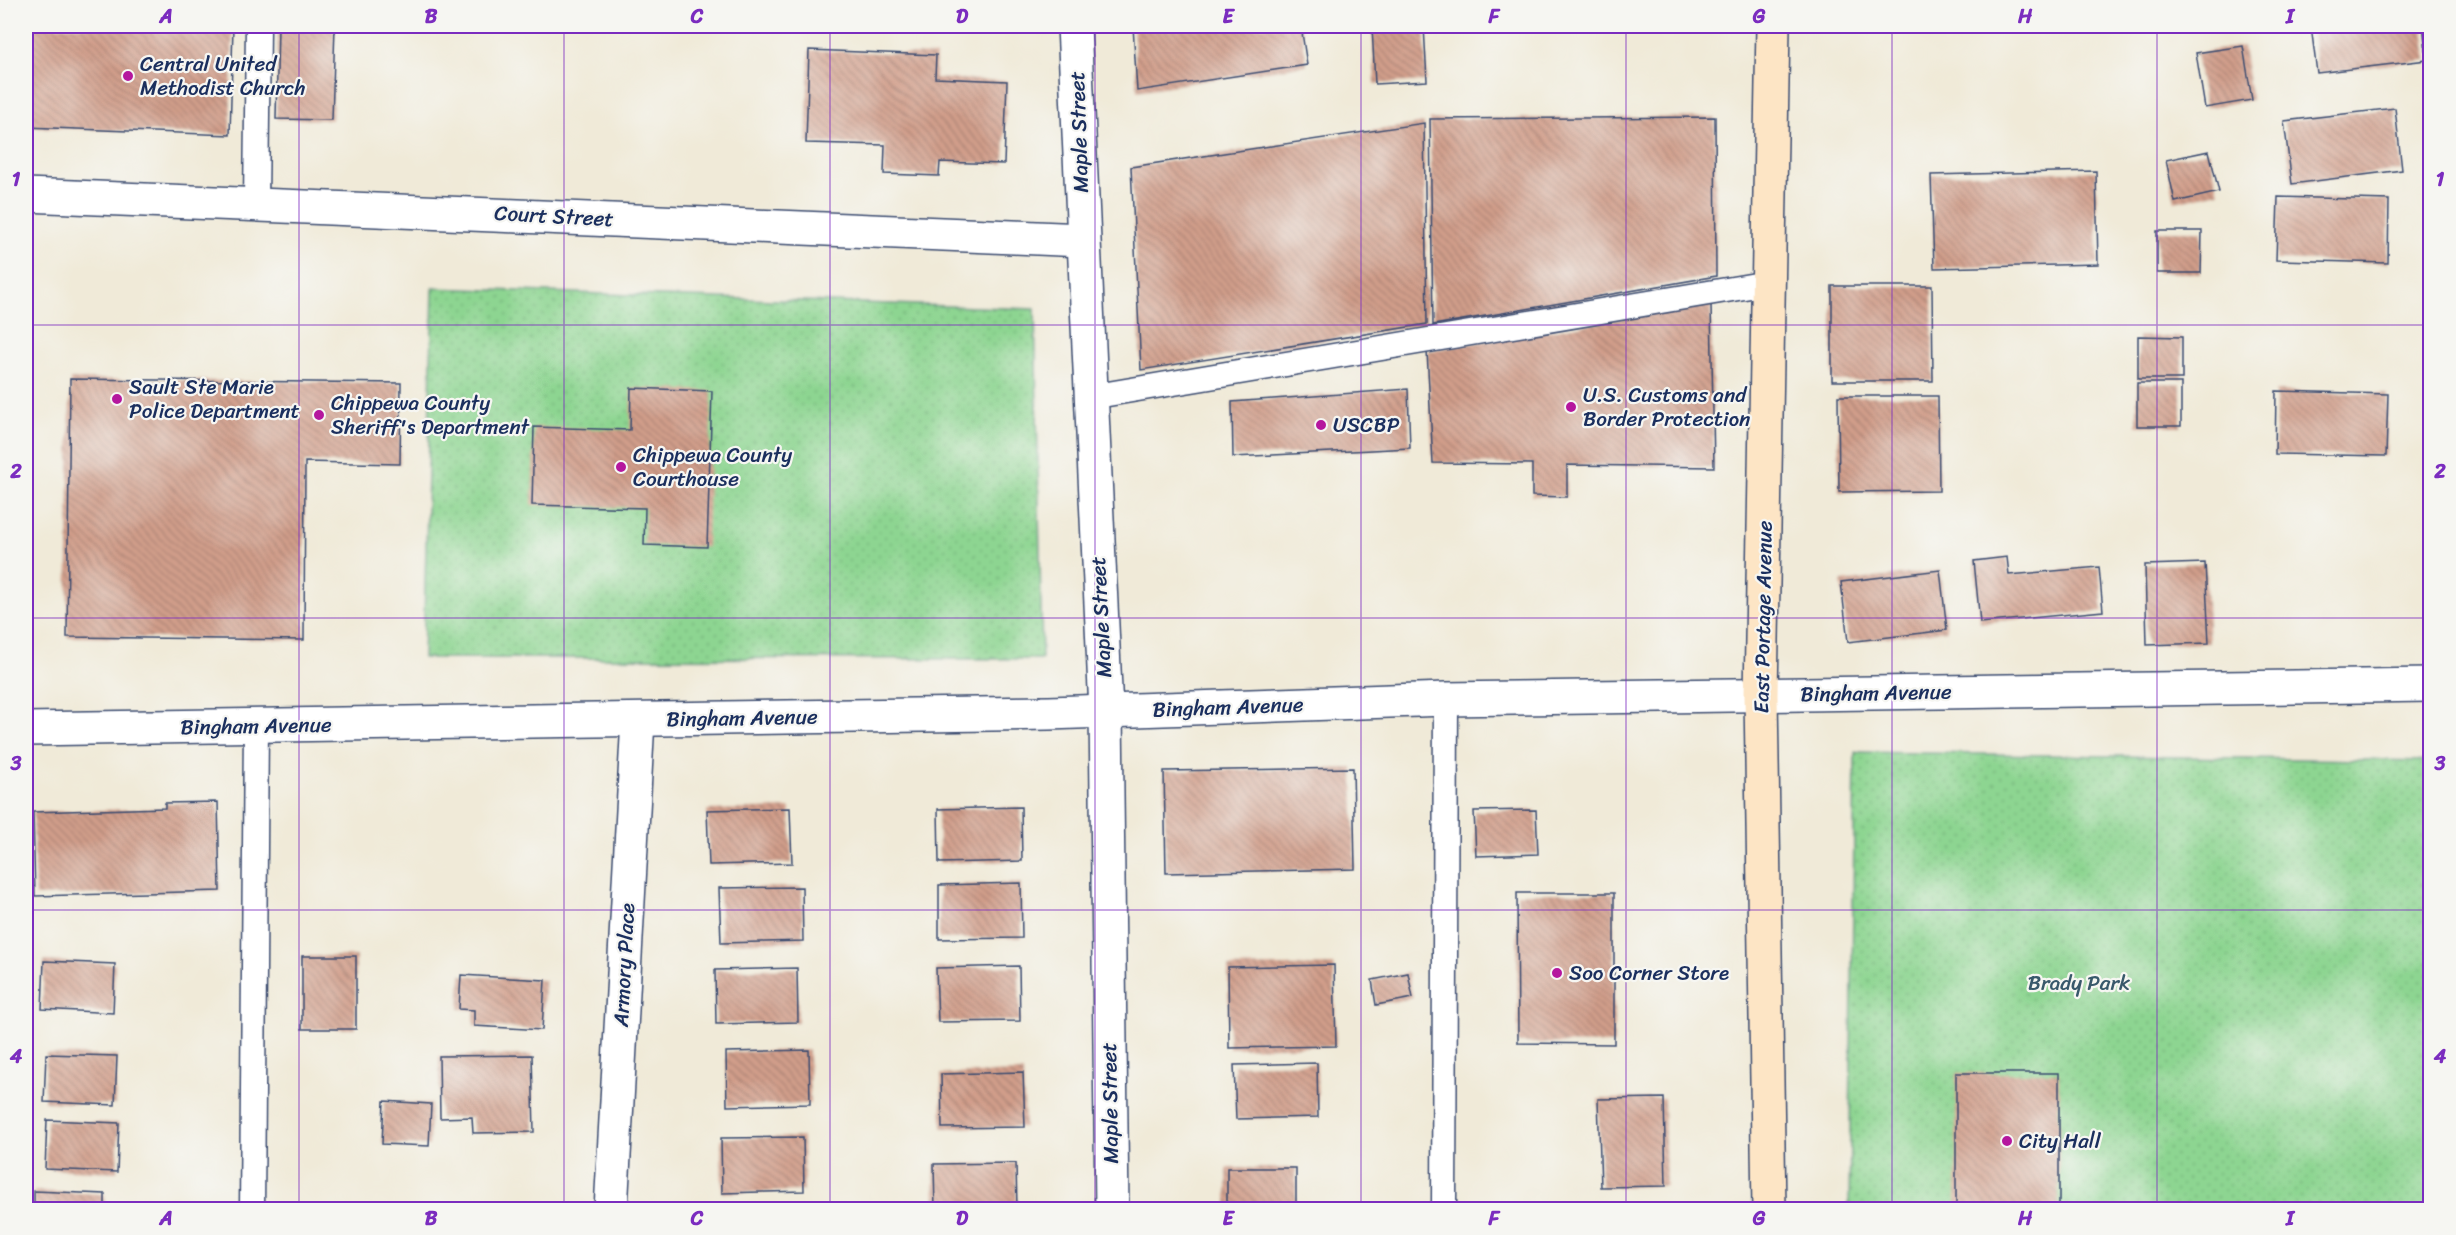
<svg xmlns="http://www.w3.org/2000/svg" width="2456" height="1235" font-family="Sriracha,sans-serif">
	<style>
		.grass { fill: url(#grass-dots); stroke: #548278; stroke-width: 1.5 }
		.building { fill: url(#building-back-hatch) }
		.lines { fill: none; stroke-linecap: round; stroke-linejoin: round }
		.lane-casing { stroke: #3b4b70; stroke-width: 27 }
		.street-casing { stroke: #3b4b70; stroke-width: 36 }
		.secondary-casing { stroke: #3b4b70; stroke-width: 36 }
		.lane { stroke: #fff; stroke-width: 24 }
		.street { stroke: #fff; stroke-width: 33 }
		.secondary { stroke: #fde5c5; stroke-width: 33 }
		.grid { fill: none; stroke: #7b2cbf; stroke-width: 1.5; stroke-opacity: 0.55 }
		.poi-dot { fill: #b5179e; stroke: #f6f6f2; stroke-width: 2 }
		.labels { text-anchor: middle; stroke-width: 4.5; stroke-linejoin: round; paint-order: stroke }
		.poi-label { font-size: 21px; fill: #1b2f5e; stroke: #f6f6f2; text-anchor: start }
		.street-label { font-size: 21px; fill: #1b2f5e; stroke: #f6f6f2 }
		.park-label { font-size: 21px; fill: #38586b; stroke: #f6f6f2 }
		.neatline { fill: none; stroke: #7b2cbf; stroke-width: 2 }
		.grid-label { font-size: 20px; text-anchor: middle; font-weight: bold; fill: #7b2cbf }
	</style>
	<defs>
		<pattern id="grass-dots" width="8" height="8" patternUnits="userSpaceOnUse" patternTransform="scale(1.5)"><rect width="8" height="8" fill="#8dd591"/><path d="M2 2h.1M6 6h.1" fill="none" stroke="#79b77f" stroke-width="1.8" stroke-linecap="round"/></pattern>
		<pattern id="building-back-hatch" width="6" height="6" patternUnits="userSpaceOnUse" patternTransform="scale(1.5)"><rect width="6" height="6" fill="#d19e8a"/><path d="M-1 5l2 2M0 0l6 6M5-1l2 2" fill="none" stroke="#a98174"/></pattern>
	</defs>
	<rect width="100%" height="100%" fill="#f6f6f2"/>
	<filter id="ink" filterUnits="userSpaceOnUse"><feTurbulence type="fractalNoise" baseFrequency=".0167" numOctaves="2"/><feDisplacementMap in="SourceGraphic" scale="12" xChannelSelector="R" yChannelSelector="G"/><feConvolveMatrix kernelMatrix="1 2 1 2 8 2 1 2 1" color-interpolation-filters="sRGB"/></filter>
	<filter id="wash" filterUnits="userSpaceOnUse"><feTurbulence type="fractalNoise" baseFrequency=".008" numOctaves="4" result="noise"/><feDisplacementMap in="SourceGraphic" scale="24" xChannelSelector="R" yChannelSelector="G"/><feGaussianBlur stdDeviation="1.35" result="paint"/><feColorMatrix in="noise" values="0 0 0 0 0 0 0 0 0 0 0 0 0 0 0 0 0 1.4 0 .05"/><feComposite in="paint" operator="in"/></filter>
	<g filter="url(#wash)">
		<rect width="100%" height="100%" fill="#f0ead8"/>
		<g class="grass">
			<polygon points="433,288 1035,309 1042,659 423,658"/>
			<polygon points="1855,752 2430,761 2430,1209 1849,1210"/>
		</g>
		<g id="blocks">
			<g class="building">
				<polygon points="26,26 233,26 230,135 26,127"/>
				<polygon points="278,26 335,26 332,120 276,119"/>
				<polygon points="1133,26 1301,26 1307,65 1137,91"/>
				<polygon points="1372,26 1424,26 1427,81 1375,84"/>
				<polygon points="2311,26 2423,26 2427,60 2317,73"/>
				<polygon points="2243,46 2252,100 2205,108 2196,53"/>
				<polygon points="809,50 936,55 935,78 1007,81 1004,164 940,162 939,176 884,174 885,145 806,143"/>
				<polygon points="2395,108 2402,170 2292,184 2284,121"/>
				<polygon points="1715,117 1716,276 1433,325 1430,119"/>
				<polygon points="1424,123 1427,324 1141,370 1131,167"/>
				<polygon points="2209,151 2219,192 2175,202 2166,160"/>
				<polygon points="2096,171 2098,264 1934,268 1931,175"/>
				<polygon points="2278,197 2389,200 2388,263 2276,260"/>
				<polygon points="2157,231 2202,231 2201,273 2157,273"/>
				<polygon points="1832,286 1932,286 1933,381 1832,381"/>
				<polygon points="1711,304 1714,467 1567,465 1567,497 1532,496 1532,464 1433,463 1427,351"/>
				<polygon points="2138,336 2182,337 2182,379 2138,379"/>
				<polygon points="70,379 401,383 400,464 305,462 304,640 67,637"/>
				<rect x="2137" y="383" width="44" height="43"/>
				<polygon points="631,388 712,391 707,547 644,545 645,508 532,505 534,427 630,430"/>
				<polygon points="1408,389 1410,448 1233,457 1232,402"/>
				<polygon points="2276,391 2388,394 2386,456 2275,454"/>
				<polygon points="1838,396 1938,396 1939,491 1839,492"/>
				<polygon points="2007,557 2009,575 2099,567 2103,611 1980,623 1974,561"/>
				<polygon points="2205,563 2209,643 2147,645 2145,565"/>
				<polygon points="1940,570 1947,630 1848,642 1841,582"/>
				<polygon points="1353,768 1355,869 1166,873 1164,771"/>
				<polygon points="218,802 220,891 35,896 33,812 165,808 165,803"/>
				<polygon points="1021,807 1022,861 939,863 938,809"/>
				<polygon points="790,808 792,863 709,865 707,810"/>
				<polygon points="1536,810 1538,854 1476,856 1474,811"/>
				<polygon points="1021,883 1022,938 939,939 939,885"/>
				<polygon points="802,887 803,941 721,943 719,888"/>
				<polygon points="1517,893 1614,893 1614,1044 1518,1043"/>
				<rect x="302" y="956" width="54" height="73"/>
				<polygon points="44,961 115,964 113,1013 42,1009"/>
				<polygon points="1334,965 1336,1046 1229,1048 1228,967"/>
				<polygon points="1019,966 1020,1021 938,1022 936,968"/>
				<polygon points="797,968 798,1022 716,1024 715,970"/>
				<polygon points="1408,973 1413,998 1376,1005 1372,980"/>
				<polygon points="461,975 545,980 542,1030 474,1026 474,1010 459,1009"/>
				<polygon points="809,1050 810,1104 727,1106 726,1052"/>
				<polygon points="46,1054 117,1056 115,1105 44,1102"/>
				<polygon points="532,1055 534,1132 473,1133 472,1117 440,1118 439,1056"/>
				<polygon points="1317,1063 1318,1117 1236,1119 1234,1065"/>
				<polygon points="1023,1072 1025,1127 942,1128 941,1074"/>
				<rect x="1956" y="1073" width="103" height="137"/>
				<polygon points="1664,1098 1666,1186 1601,1187 1598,1099"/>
				<polygon points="384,1101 431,1104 429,1146 382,1144"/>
				<polygon points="47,1120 119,1123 117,1172 45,1169"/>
				<polygon points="803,1137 804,1191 722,1193 721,1138"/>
				<polygon points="1016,1163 1017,1210 935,1210 934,1164"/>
				<rect x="1227" y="1168" width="69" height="42"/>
				<polygon points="34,1191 105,1194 105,1210 34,1210"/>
			</g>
		</g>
	</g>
	<g filter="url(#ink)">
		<use href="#blocks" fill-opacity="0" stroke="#3b4b70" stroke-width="1.5"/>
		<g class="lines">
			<defs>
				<g id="lane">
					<polyline points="256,203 258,26"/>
					<polyline points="1090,397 1768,283"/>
					<polyline points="252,1210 256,727"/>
					<polyline points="1444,1210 1446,699"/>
				</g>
				<g id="street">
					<polyline points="1074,26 1106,711 1112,1210"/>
					<polyline points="26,195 1083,240"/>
					<polyline points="26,729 1049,713 1446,699 2430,685"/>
					<polyline points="611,1210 638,720"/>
				</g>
				<polyline id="secondary" points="1769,1210 1761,695 1773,26"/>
			</defs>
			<use href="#lane" class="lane-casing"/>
			<use href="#street" class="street-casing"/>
			<use href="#secondary" class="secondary-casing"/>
			<use href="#lane" class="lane"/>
			<use href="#street" class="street"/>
			<use href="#secondary" class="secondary"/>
		</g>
	</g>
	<path class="grid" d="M299,26V1210M564,26V1210M830,26V1210M1095,26V1210M1361,26V1210M1626,26V1210M1892,26V1210M2157,26V1210M26,325H2430M26,618H2430M26,910H2430"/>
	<g class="poi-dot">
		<circle cx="128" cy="76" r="6"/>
		<circle cx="117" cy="399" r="6"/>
		<circle cx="1571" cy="407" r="6"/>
		<circle cx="319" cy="415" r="6"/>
		<circle cx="1321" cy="425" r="6"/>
		<circle cx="621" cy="467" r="6"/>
		<circle cx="1557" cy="973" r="6"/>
		<circle cx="2007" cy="1141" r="6"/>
	</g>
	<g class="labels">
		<g class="poi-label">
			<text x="140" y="71">Central United<tspan x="140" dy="24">Methodist Church</tspan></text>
			<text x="129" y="394">Sault Ste Marie<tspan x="129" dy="24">Police Department</tspan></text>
			<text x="1583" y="402">U.S. Customs and<tspan x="1583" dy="24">Border Protection</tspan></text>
			<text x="331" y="410">Chippewa County<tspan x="331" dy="24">Sheriff's Department</tspan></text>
			<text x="1333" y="432">USCBP</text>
			<text x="633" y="462">Chippewa County<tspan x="633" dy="24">Courthouse</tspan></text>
			<text x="1569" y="980">Soo Corner Store</text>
			<text x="2019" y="1148">City Hall</text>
		</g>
		<g class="street-label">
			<text transform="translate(1079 132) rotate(-92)" y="7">Maple Street</text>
			<text transform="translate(554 216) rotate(3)" y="7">Court Street</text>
			<text transform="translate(1101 617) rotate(-93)" y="7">Maple Street</text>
			<text transform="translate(1763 617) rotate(-89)" y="7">East Portage Avenue</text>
			<text transform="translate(1876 693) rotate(-1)" y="7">Bingham Avenue</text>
			<text transform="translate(1228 707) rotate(-2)" y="7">Bingham Avenue</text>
			<text transform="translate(742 718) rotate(-1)" y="7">Bingham Avenue</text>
			<text transform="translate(256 726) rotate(-1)" y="7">Bingham Avenue</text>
			<text transform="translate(624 965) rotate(-87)" y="7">Armory Place</text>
			<text transform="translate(1110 1103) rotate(-91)" y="7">Maple Street</text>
		</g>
		<g class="park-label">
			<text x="2079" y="990">Brady Park</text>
		</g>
	</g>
	<rect width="2456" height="1235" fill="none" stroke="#f6f6f2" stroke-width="66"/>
	<rect x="33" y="33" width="2390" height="1169" class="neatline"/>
	<g class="grid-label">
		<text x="166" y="23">A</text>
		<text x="431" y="23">B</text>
		<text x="697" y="23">C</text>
		<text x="962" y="23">D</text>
		<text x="1228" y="23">E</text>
		<text x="1494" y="23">F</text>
		<text x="1759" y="23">G</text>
		<text x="2025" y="23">H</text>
		<text x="2290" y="23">I</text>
		<text x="16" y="186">1</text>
		<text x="2440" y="186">1</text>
		<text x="16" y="478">2</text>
		<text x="2440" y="478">2</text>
		<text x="16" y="770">3</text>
		<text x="2440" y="770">3</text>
		<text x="16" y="1063">4</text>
		<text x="2440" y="1063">4</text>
		<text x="166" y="1225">A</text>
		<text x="431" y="1225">B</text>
		<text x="697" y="1225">C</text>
		<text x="962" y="1225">D</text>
		<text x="1228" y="1225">E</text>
		<text x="1494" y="1225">F</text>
		<text x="1759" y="1225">G</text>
		<text x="2025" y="1225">H</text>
		<text x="2290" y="1225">I</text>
	</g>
</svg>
